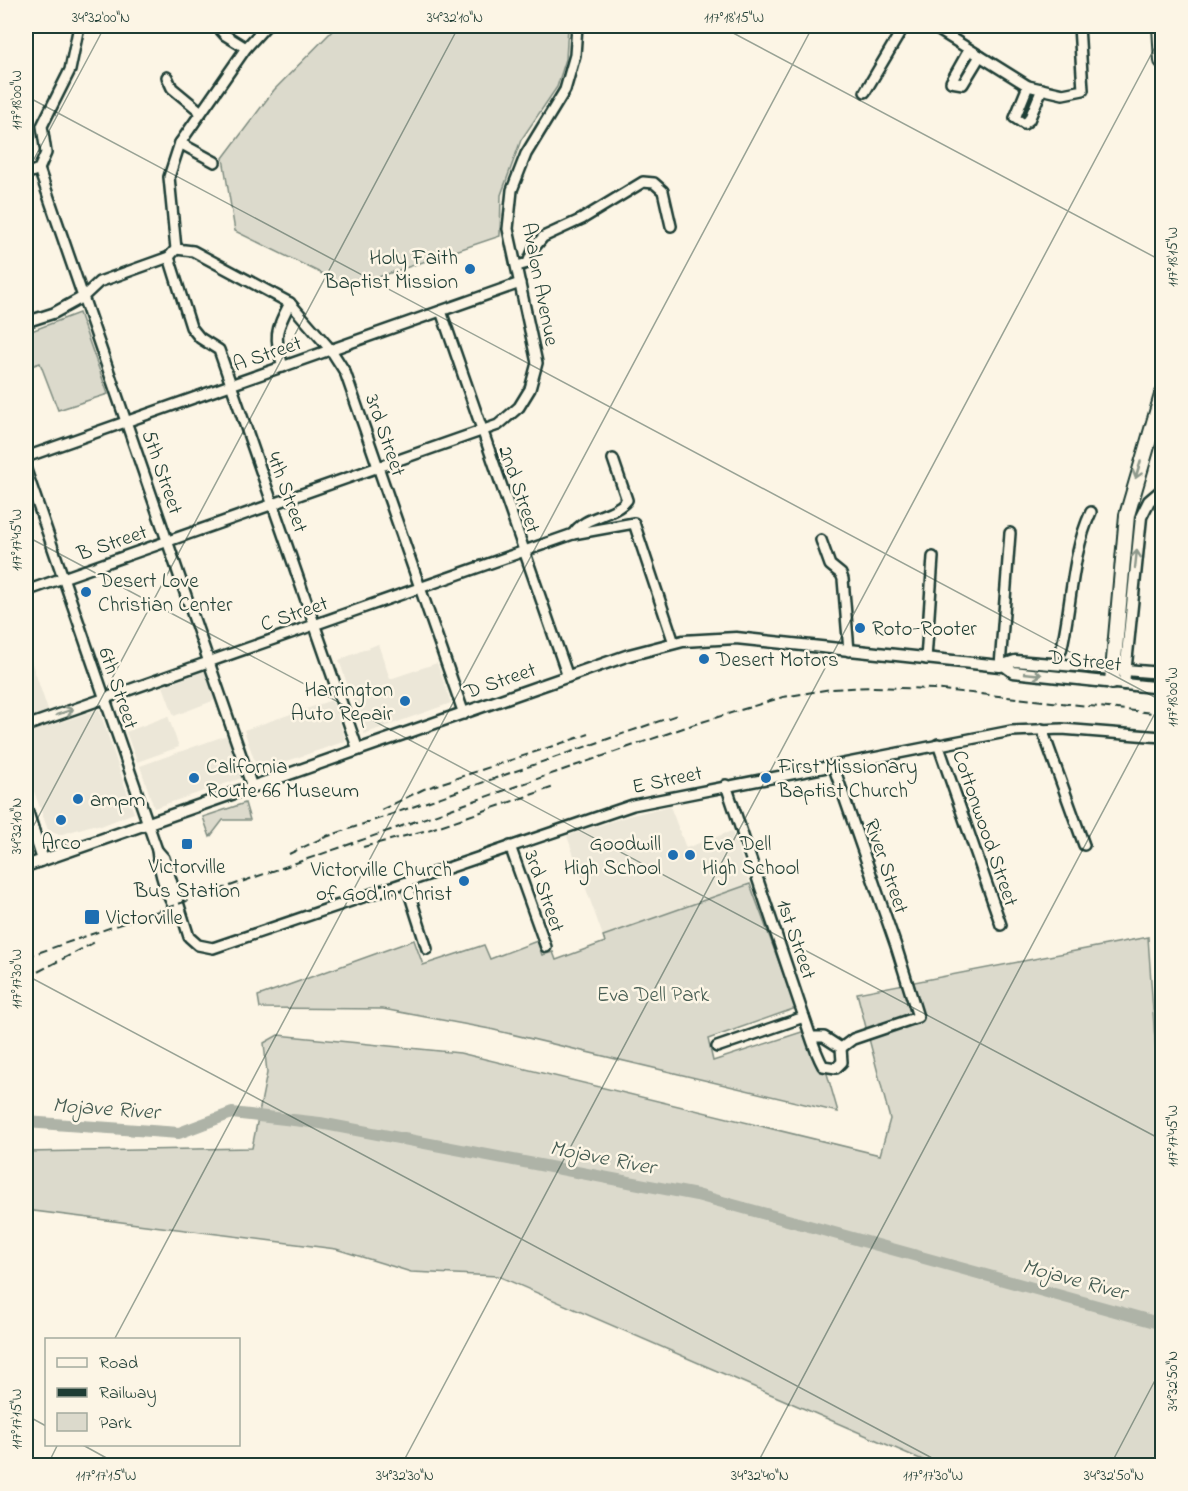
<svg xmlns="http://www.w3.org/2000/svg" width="1188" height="1491" font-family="'Indie Flower',sans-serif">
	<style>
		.built { fill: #ece7d8 }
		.green { fill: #dcdacc; stroke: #7e8c80; stroke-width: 1.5 }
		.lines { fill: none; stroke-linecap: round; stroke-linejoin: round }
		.river { stroke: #aeb3a7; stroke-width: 12 }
		.minor-casing { stroke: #1f3d34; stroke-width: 14 }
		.major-casing { stroke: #1f3d34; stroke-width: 15 }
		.highway-casing { stroke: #1f3d34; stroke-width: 18 }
		.minor { stroke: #fcf5e5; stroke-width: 9 }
		.major { stroke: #fcf5e5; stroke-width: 10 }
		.highway { stroke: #fcf5e5; stroke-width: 14 }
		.rail { stroke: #1f3d34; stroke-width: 2; stroke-dasharray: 9 4.5; stroke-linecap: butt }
		.oneway { stroke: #8e998c }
		.ticks { fill: none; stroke: #1f3d34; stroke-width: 1.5; stroke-opacity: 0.45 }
		.poi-dot { fill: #1f6fb2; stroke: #fcf5e5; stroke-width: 2 }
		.labels { text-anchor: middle; stroke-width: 5; stroke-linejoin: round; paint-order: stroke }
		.poi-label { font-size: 21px; fill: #1f3d34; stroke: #fcf5e5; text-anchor: start }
		.street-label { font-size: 21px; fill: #1f3d34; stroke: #fcf5e5 }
		.park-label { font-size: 21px; fill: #455c52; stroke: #fcf5e5 }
		.water-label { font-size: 22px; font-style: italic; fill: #435a51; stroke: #fcf5e5 }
		.neatline { fill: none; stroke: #1f3d34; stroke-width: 2 }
		.ticks-label { font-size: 15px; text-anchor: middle; fill: #1f3d34 }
	</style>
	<rect width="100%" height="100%" fill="#fcf5e5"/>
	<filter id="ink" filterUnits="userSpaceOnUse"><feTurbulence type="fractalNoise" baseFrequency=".0167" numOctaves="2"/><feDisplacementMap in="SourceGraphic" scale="12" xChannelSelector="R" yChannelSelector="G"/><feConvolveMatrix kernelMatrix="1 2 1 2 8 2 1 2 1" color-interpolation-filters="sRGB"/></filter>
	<g filter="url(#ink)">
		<g class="built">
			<polygon points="378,644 390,679 437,663 451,703 364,734 339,660"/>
			<polygon points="26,646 53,725 99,709 134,813 101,826 93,825 59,835 48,830 28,775 26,776"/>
			<polygon points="205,671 215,700 174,716 163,686"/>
			<polygon points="332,700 346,741 258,771 244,730"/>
			<polygon points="168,716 179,747 137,762 126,732"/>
			<polygon points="227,735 242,778 154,808 140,766"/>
			<polygon points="670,806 686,848 732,831 750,884 603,936 567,836 628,816"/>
		</g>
		<g class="green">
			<polygon points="337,26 568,26 566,59 557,87 521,140 501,195 500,236 349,287 235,231 223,158 274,90"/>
			<polygon points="79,313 108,394 58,410 40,363 26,368 26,333"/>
			<polygon points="245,803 250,820 223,820 210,837 203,817"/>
			<polygon points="750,884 796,1008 708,1039 713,1061 814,1028 838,1112 490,1029 383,1009 260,1008 258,996 414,940 423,965 484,945 490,959 537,941 542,955 553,952 556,960 605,942 603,936"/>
			<polygon points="1148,937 1157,1070 1162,1076 1162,1465 934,1465 498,1276 411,1272 336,1249 26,1210 26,1152 252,1148 267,1073 264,1043 278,1035 460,1053 880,1155 890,1119 857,993"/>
		</g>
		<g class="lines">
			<polyline class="river" points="26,1122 179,1133 232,1113 320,1123 697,1195 1162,1324"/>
			<defs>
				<g id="minor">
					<polyline points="217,26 225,35 246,48"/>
					<polyline points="932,26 1028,86 1063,94 1083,90 1079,26"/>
					<polyline points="969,50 951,82 963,84 980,56"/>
					<polyline points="167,77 172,88 201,112"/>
					<polyline points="1028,86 1015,118 1024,124 1029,120 1042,89"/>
					<polyline points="865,92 904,26"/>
					<polyline points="180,143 215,162"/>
					<polyline points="39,169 252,787"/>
					<polyline points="26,174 39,169 46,153 42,126 70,70 79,26"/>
					<polyline points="176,249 193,251 290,303 331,350 345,372 464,714"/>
					<polyline points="169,257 191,327 200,338 219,350 358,750"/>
					<polyline points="517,266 528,263 534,248 543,237 582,219 643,182 654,183 663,191 671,226"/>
					<polyline points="441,311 568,677"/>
					<polyline points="26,322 54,313 83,297 99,282 169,257 176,249 169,177 180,143 246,48 266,26"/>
					<path d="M283,367C274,335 275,332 290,303"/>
					<polyline points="26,457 520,283"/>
					<path d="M26,470L157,850C159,871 167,901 181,917"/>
					<path d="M573,534C585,515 613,517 627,500L613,459"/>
					<polyline points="821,540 830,565 841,574 843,579 849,651"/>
					<polyline points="26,591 498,425 519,407 530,389 537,363 508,229 512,190 526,154 565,90 575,55 577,26"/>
					<path d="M1061,651C1072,605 1071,555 1091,512"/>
					<polyline points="926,659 933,557"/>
					<polyline points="1000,666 1010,533"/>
					<polyline points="26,726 573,534 634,523 674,643"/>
					<polyline points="1042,729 1084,845"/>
					<polyline points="938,744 1001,925"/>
					<polyline points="833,765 896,946 918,1017 853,1039 841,1048"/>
					<polyline points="510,846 546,947"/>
					<polyline points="157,850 164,858 189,937 198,945 213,948 633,805 1011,731 1062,729 1162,737"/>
					<polyline points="406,883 427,949"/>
					<path d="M804,1017C810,1033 814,1050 823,1066L836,1068L842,1062L841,1048L824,1037H811"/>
					<polyline points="717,1047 804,1017 726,785"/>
				</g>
				<g id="major">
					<polyline points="1005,666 1013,672 1162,688"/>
					<polyline points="1124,684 1141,517 1149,501 1162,490"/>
					<polyline points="26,808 43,860"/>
					<polyline points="26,866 629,655 683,641 736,638 1000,666 1015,661 1162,673"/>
				</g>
				<g id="highway">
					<polyline points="1160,26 1162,61"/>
					<polyline points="1112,682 1127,515 1162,395"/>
				</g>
			</defs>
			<use href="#minor" class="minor-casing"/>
			<use href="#major" class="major-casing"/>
			<use href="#highway" class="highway-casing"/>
			<use href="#minor" class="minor"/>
			<use href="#major" class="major"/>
			<use href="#highway" class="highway"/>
			<g class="rail">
				<polyline points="381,810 424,789 589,734"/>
				<polyline points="323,838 677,715"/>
				<polyline points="363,847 428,830 554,787"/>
				<polyline points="289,854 329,835"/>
				<polyline points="26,957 692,725 783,697 831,689 871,687 934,689 1162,714"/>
				<polyline points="26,978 95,942"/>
			</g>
		</g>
		<defs><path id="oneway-shaft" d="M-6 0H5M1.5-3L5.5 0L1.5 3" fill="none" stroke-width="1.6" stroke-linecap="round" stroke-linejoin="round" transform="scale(1.5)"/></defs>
		<g class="oneway">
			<use href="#oneway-shaft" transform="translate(1138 470) rotate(107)"/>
			<use href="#oneway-shaft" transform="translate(1136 559) rotate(-84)"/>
			<use href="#oneway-shaft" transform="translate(1033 674) rotate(6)"/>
			<use href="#oneway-shaft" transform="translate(65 712) rotate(-19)"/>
		</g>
	</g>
	<path class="ticks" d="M720,26L1162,261M26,96L1162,701M26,174L105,26M26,536L1162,1140M26,840L459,26M26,975L947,1466M114,1340L813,26M26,1415L46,1426M81,1444L121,1466M47,1466L58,1444M401,1466L1162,34M756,1466L1162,700M1110,1466L1162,1367"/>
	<g class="poi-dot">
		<circle cx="470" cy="269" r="6"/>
		<circle cx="86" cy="592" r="6"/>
		<circle cx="860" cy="628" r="6"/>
		<circle cx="704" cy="659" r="6"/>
		<circle cx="405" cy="701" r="6"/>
		<circle cx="194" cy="778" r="6"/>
		<circle cx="766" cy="778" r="6"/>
		<circle cx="78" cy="799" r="6"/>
		<circle cx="61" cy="820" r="6"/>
		<rect x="181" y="838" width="12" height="12" rx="3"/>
		<circle cx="673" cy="855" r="6"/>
		<circle cx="690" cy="855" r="6"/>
		<circle cx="464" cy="881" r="6"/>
		<rect x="84" y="909" width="16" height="16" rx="3"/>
	</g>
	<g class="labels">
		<g class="poi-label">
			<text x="458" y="264" text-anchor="end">Holy Faith<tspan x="458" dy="24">Baptist Mission</tspan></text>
			<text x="98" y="587">Desert Love<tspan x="98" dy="24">Christian Center</tspan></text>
			<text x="872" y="635">Roto-Rooter</text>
			<text x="716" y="666">Desert Motors</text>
			<text x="393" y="696" text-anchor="end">Harrington<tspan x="393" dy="24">Auto Repair</tspan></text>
			<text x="206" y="773">California<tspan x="206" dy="24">Route 66 Museum</tspan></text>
			<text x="778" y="773">First Missionary<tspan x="778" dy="24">Baptist Church</tspan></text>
			<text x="90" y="806">ampm</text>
			<text x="61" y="849" text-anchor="middle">Arco</text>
			<text x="661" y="850" text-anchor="end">Goodwill<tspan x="661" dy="24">High School</tspan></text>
			<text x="702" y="850">Eva Dell<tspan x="702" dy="24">High School</tspan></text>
			<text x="187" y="873" text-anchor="middle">Victorville<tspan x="187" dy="24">Bus Station</tspan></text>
			<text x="452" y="876" text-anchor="end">Victorville Church<tspan x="452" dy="24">of God in Christ</tspan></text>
			<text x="106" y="924">Victorville</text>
		</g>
		<g class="street-label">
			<text transform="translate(541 284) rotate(79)" y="7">Avalon Avenue</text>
			<text transform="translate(267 353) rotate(-19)" y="7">A Street</text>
			<text transform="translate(386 435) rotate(71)" y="7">3rd Street</text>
			<text transform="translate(163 472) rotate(71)" y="7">5th Street</text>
			<text transform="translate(520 489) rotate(71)" y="7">2nd Street</text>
			<text transform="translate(288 492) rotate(70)" y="7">4th Street</text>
			<text transform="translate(112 542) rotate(-19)" y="7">B Street</text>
			<text transform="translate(294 613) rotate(-19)" y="7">C Street</text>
			<text transform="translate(1085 660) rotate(6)" y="7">D Street</text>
			<text transform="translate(500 680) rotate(-19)" y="7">D Street</text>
			<text transform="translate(119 688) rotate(71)" y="7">6th Street</text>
			<text transform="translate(667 779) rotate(-12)" y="7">E Street</text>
			<text transform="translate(986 828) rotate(71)" y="7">Cottonwood Street</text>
			<text transform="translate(887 866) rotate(71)" y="7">River Street</text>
			<text transform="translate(545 891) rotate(71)" y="7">3rd Street</text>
			<text transform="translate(797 939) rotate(71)" y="7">1st Street</text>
		</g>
		<g class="park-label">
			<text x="653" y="1001">Eva Dell Park</text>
		</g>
		<g class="water-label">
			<text transform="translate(106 1107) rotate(4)" y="8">Mojave River</text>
			<text transform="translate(603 1156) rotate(11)" y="8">Mojave River</text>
			<text transform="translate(1075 1278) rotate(15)" y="8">Mojave River</text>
		</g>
	</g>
	<rect width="1188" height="1491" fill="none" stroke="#fcf5e5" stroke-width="66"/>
	<rect x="45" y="1338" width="195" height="108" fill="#fcf5e5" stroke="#a4ab9e" stroke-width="1.5"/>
	<rect x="57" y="1358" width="30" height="9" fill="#fcf5e5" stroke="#a4ab9e" stroke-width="1.5"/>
	<text x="99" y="1368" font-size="18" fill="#1f3d34">Road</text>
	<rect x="57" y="1388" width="30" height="9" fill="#1f3d34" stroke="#a4ab9e" stroke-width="1.5"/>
	<text x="99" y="1398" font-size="18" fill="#1f3d34">Railway</text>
	<rect x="57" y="1413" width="30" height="18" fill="#dcdacc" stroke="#a4ab9e" stroke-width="1.5"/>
	<text x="99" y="1428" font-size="18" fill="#1f3d34">Park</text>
	<rect x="33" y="33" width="1122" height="1425" class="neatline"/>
	<g class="ticks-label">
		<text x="101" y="22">34°32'00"N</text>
		<text x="455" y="22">34°32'10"N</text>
		<text x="734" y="22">117°18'15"W</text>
		<text transform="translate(16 100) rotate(-90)" y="5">117°18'00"W</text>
		<text transform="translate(1172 257) rotate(-90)" y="5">117°18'15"W</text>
		<text transform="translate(16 540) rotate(-90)" y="5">117°17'45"W</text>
		<text transform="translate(1172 697) rotate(-90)" y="5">117°18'00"W</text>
		<text transform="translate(16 826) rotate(-90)" y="5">34°32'10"N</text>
		<text transform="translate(16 979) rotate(-90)" y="5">117°17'30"W</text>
		<text transform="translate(1172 1136) rotate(-90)" y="5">117°17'45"W</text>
		<text transform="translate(1172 1381) rotate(-90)" y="5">34°32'50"N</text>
		<text transform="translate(16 1419) rotate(-90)" y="5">117°17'15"W</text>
		<text x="106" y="1480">117°17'15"W</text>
		<text x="405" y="1480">34°32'30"N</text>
		<text x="760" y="1480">34°32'40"N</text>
		<text x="933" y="1480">117°17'30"W</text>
		<text x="1114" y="1480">34°32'50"N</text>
	</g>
</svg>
